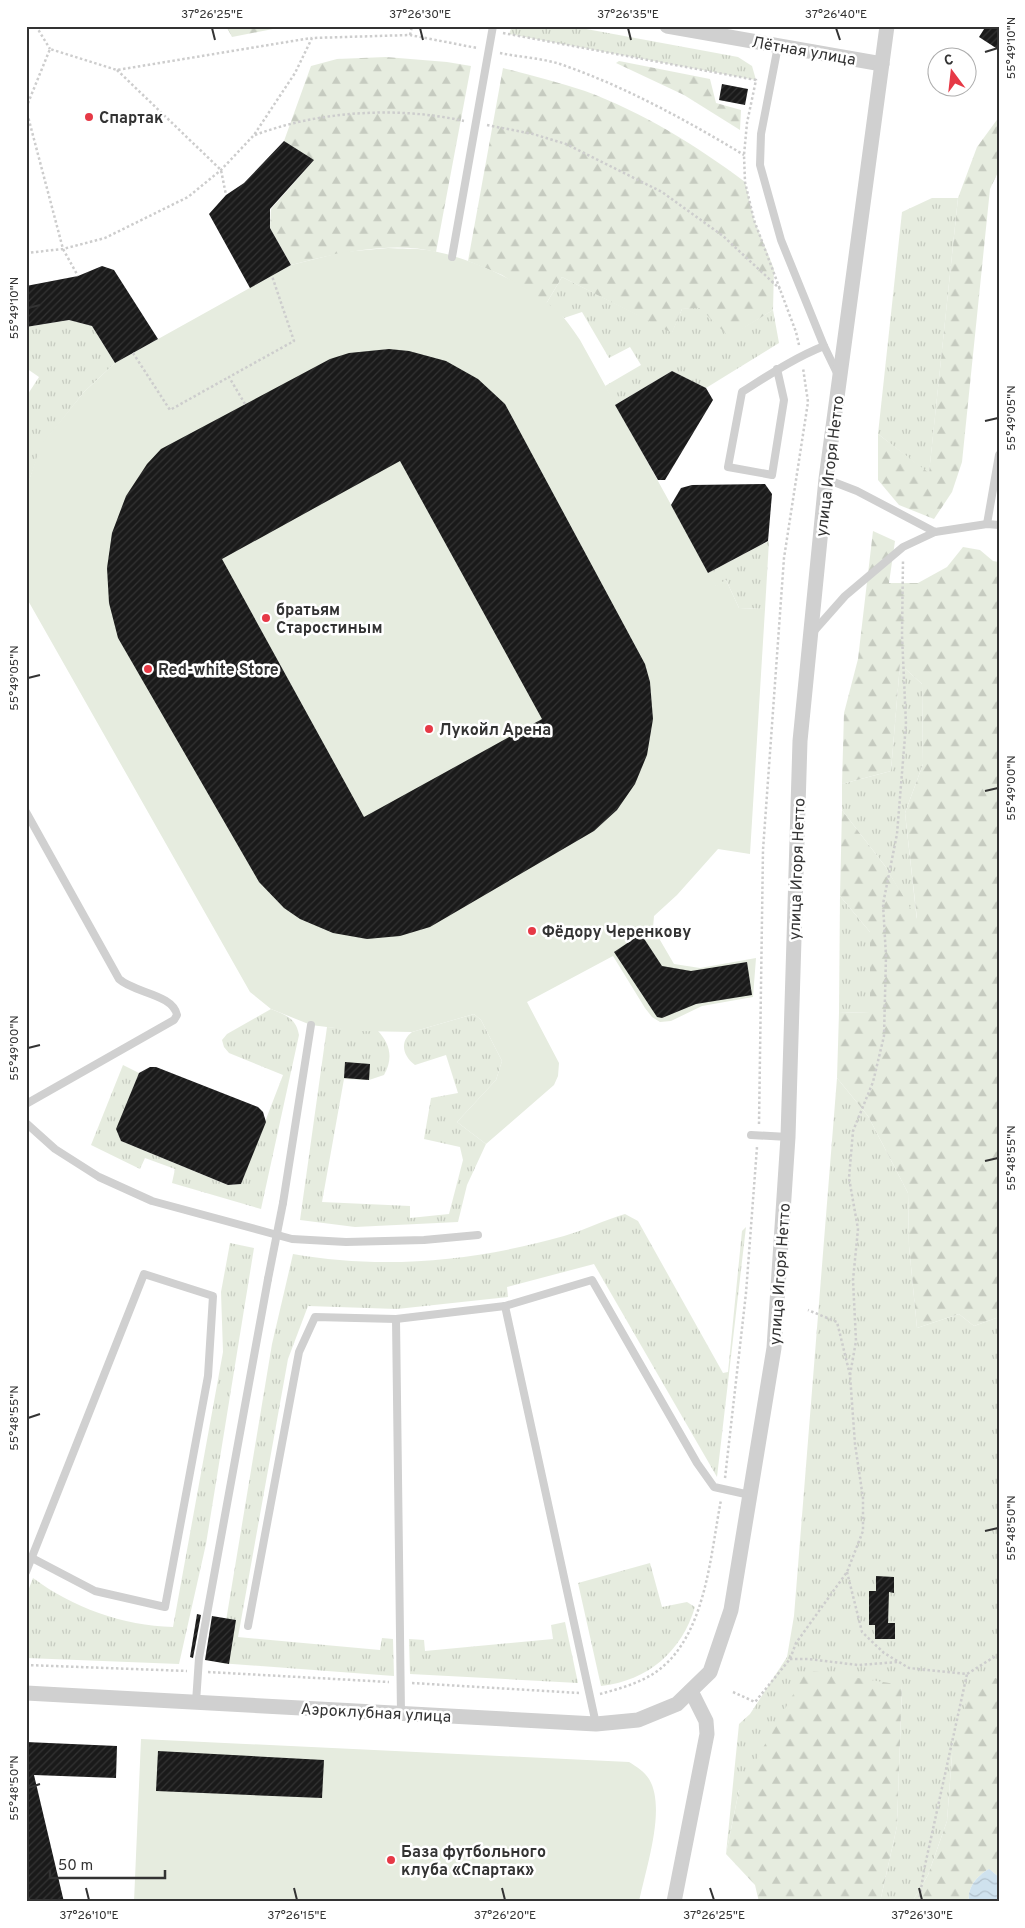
<svg xmlns="http://www.w3.org/2000/svg" width="1025" height="1928" font-family="Overpass,sans-serif">
	<style>
		.grass { fill: url(#grass-tufts) }
		.forest { fill: url(#forest-firs) }
		.garden { fill: #e6ecdf }
		.water { fill: url(#water-waves) }
		.building { fill: url(#building-hatch); fill-rule: evenodd }
		.lines { fill: none; stroke-linecap: round; stroke-linejoin: round }
		.path { stroke: #cdcdcd; stroke-width: 2.5; stroke-dasharray: 2.5 2.5; stroke-linecap: butt }
		.service { stroke: #d0d0d0; stroke-width: 8 }
		.minor { stroke: #d0d0d0; stroke-width: 15 }
		.service-bridge { stroke: #d0d0d0; stroke-width: 8 }
		.ticks { fill: none; stroke: #333; stroke-width: 2 }
		.poi-dot { fill: #e63946; stroke: #fff; stroke-width: 2 }
		.labels { text-anchor: middle; stroke-width: 5; stroke-linejoin: round; paint-order: stroke }
		.street-label { font-size: 16px; fill: #333; stroke: #fff }
		.poi-label { font-size: 16px; font-weight: bold; fill: #333; stroke: #fff; text-anchor: start }
		.neatline { fill: none; stroke: #333; stroke-width: 2 }
		.ticks-label { font-size: 12px; text-anchor: middle; fill: #333 }
	</style>
	<defs>
		<pattern id="grass-tufts" width="24" height="20" patternUnits="userSpaceOnUse" patternTransform="scale(1.25)"><rect width="24" height="20" fill="#e6ecdf"/><path d="M3 7l-1-3M5 7V3M7 7l1-3M15 17l-1-3M17 17v-4M19 17l1-3" fill="none" stroke="#c6cbc0"/></pattern>
		<pattern id="forest-firs" width="22" height="20" patternUnits="userSpaceOnUse" patternTransform="scale(1.25)"><rect width="22" height="20" fill="#e6ecdf"/><path d="M5 1l3.5 6h-7zM16 11l3.5 6h-7z" fill="#c6cbc0"/></pattern>
		<pattern id="water-waves" width="16" height="10" patternUnits="userSpaceOnUse" patternTransform="scale(1.25)"><rect width="16" height="10" fill="#cfe2ee"/><path d="M0 5q4-4 8 0t8 0" fill="none" stroke="#b2c2cd"/></pattern>
		<pattern id="building-hatch" width="6" height="6" patternUnits="userSpaceOnUse" patternTransform="scale(1.25)"><rect width="6" height="6" fill="#1a1a1a"/><path d="M-1 1l2-2M0 6l6-6M5 7l2-2" fill="none" stroke="#333"/></pattern>
	</defs>
	<rect width="100%" height="100%" fill="#fff"/>
	<g class="grass">
		<polygon points="512,26 570,26 738,57 752,66 756,80 509,34"/>
		<polygon points="932,198 958,198 929,474 878,434 902,212"/>
		<polygon points="562,277 672,332 682,309 700,307 729,336 773,310 779,343 706,388 672,371 615,405 605,386 641,365 630,347 609,358 582,312 564,318 546,304"/>
		<polygon points="69,320 92,326 115,363 84,392 42,445 26,489 26,397 39,377 26,368 26,327"/>
		<polygon points="769,541 765,609 739,608 726,580 716,587 708,573"/>
		<polygon points="900,664 922,684 923,764 905,813 917,921 885,866 842,810 842,784 891,771"/>
		<polygon points="840,896 870,932 870,1012 839,1013"/>
		<path d="M271,1009C286,1015 296,1018 299,1035L261,1209L172,1183L175,1169L145,1158L140,1169L91,1145L123,1065L139,1073L117,1129L121,1141L228,1185L241,1184L283,1075L229,1053L224,1047L222,1040L227,1034Z"/>
		<path d="M474,1014L481,1020L502,1061L496,1080L457,1122L486,1144L467,1185L458,1222L355,1227L300,1220L327,1027L378,1031C391,1045 393,1059 384,1075L369,1080L344,1079L322,1202L410,1206V1218L449,1214L463,1160L460,1147L424,1139L431,1098L458,1093L446,1055L415,1065C403,1056 399,1042 412,1032Z"/>
		<polygon points="837,1078 868,1116 908,1193 909,1246 917,1328 959,1314 974,1326 999,1317 999,1680 994,1677 952,1755 947,1821 928,1875 912,1902 880,1902 897,1826 902,1685 739,1790 726,1854 739,1724 750,1714 787,1657 794,1616"/>
		<path d="M625,1214L638,1221L723,1373L728,1372L742,1231L746,1227L717,1477L594,1264L507,1287L508,1297L397,1309L308,1306L288,1359L238,1637L380,1650L382,1638L393,1639L394,1676L219,1663L272,1344L293,1254C384,1270 476,1261 564,1236C585,1230 604,1220 625,1214Z"/>
		<path d="M230,1243L254,1248L206,1544L179,1664L26,1658V1596L33,1578C72,1607 123,1626 173,1627L223,1352L221,1292Z"/>
		<path d="M650,1563L662,1607L687,1602L695,1607C682,1651 648,1681 601,1686L578,1583Z"/>
		<polygon points="565,1622 578,1683 410,1674 409,1639 424,1640 425,1651 553,1639 551,1625"/>
	</g>
	<g class="forest">
		<polygon points="226,26 288,26 232,37"/>
		<path d="M386,57L447,62L471,66L436,252C391,240 334,254 291,265L270,228L271,209L313,161L284,141L311,66L337,59Z"/>
		<polygon points="619,61 710,79 716,103 741,110 740,130 684,95 616,63"/>
		<path d="M503,68C530,75 558,82 585,91C642,112 696,145 745,182L754,220L774,269L773,310L729,337L700,308L682,309L672,333L562,277L546,304L502,275L468,261Z"/>
		<polygon points="999,117 999,170 990,189 962,462 952,492 934,519 899,505 878,480 878,434 929,473 958,198 977,147"/>
		<polygon points="873,531 895,541 889,583 918,583 947,567 963,547 980,550 993,561 999,562 999,1317 974,1326 959,1314 917,1328 909,1246 908,1193 868,1116 837,1078 839,1013 870,1012 870,932 840,896 842,810 885,866 917,919 905,813 923,764 922,684 900,664 891,771 842,784 844,713 858,659"/>
		<polygon points="807,1670 902,1685 897,1826 880,1902 759,1902 755,1885 726,1854 739,1790"/>
		<path d="M994,1677L999,1680V1877L989,1869C977,1876 967,1887 969,1902H912L928,1875L947,1821L952,1755L963,1712L973,1685Z"/>
	</g>
	<g class="garden">
		<path d="M388,248C401,249 415,248 427,250C469,256 535,287 564,318C570,325 575,333 580,340L716,586L726,580L739,608L765,609L750,854L718,849L677,895L654,916L653,928L674,964L700,968L756,958L753,997L702,1006L671,1021L660,1022L652,1017L645,1008L613,956L527,1002L559,1063L558,1076L554,1085L486,1144L457,1122L496,1080L502,1061L481,1020L474,1014L412,1032L359,1031L311,1025L271,1009L250,992L26,597V489L41,445L84,392L115,363L291,265L343,252Z"/>
		<path d="M141,1739L629,1762C637,1767 644,1771 649,1779C667,1808 645,1871 639,1902H134Z"/>
	</g>
	<path class="water" d="M989,1869L999,1877V1902H969C967,1887 977,1876 989,1869Z"/>
	<g class="building">
		<polygon points="986,26 999,26 999,50 979,37"/>
		<polygon points="722,84 748,89 745,105 719,100"/>
		<polygon points="284,141 314,160 270,209 270,228 291,265 250,288 209,214 226,195 244,183"/>
		<polygon points="102,266 114,270 158,339 115,363 92,326 69,320 26,327 26,286 78,276"/>
		<path d="M389,349L409,351L446,361L478,379L505,404L645,664L650,682L653,719L647,755L635,784L617,810L594,831L430,927L400,936L367,939L333,933L300,919L284,908L259,882L118,638L109,603L107,568L112,533L126,496L147,464L161,449L330,359L349,353ZM400,461L542,719L364,817L222,559Z"/>
		<polygon points="672,371 706,388 713,400 665,480 658,480 615,405"/>
		<polygon points="765,484 772,494 768,541 708,573 671,505 681,488 692,485"/>
		<polygon points="641,934 662,966 691,971 747,962 752,995 696,1004 662,1018 657,1017 614,952"/>
		<polygon points="345,1062 370,1064 369,1080 344,1078"/>
		<polygon points="150,1067 156,1067 258,1107 263,1112 266,1122 241,1184 228,1185 121,1141 116,1129 139,1073"/>
		<polygon points="876,1576 894,1577 894,1593 889,1592 888,1623 895,1623 895,1639 875,1639 875,1625 869,1625 869,1591 876,1591"/>
		<polygon points="197,1614 201,1615 193,1658 190,1657"/>
		<polygon points="212,1616 236,1620 229,1664 205,1660"/>
		<polygon points="26,1742 117,1746 116,1778 34,1775 64,1902 30,1902 26,1887"/>
		<polygon points="158,1751 324,1760 322,1798 156,1791"/>
	</g>
	<g class="lines">
		<g class="path">
			<polyline points="36,26 50,49"/>
			<polyline points="468,26 481,28"/>
			<polyline points="503,33 756,80 747,123 744,155 745,182 754,220 796,332 799,345"/>
			<polyline points="410,35 412,26"/>
			<path d="M500,53C519,57 541,58 560,64C624,86 686,120 744,155"/>
			<polyline points="117,70 221,170 226,195"/>
			<polyline points="26,108 50,49 117,70 311,38"/>
			<polyline points="26,109 63,249 78,276"/>
			<polyline points="487,125 533,134 566,144 662,192 723,236 780,289"/>
			<path d="M255,135C319,111 397,106 464,121"/>
			<polyline points="26,253 63,249 105,238 188,197 221,170 254,135 295,73 312,38 410,35 477,48"/>
			<polyline points="133,353 170,410 229,377"/>
			<polyline points="245,404 229,377 294,341 272,276"/>
			<polyline points="759,1124 763,850 784,558 808,402 803,368"/>
			<polyline points="850,1375 856,1341 853,1280 858,1229 849,1178 853,1131 873,1082 884,1036 886,956 883,904 897,834 906,724 902,635 903,561"/>
			<polyline points="725,1478 746,1293 757,1147"/>
			<polyline points="847,1572 862,1632 884,1653 909,1668 967,1674 999,1654"/>
			<polyline points="790,1659 808,1659 858,1665 898,1662"/>
			<polyline points="26,1665 187,1671"/>
			<polyline points="208,1672 389,1682"/>
			<polyline points="412,1683 579,1693"/>
			<polyline points="733,1692 755,1702 790,1659 796,1643 847,1572 863,1531 863,1498 855,1444 850,1375 837,1322 808,1310"/>
			<path d="M600,1694C618,1689 637,1684 653,1674C706,1640 710,1556 721,1500"/>
			<polyline points="919,1902 924,1870 967,1674"/>
		</g>
		<g class="service">
			<polyline points="778,46 761,134 760,165 781,240 824,346 837,373"/>
			<polyline points="452,257 493,26"/>
			<path d="M777,369L784,400L772,475L728,467L742,392C769,375 794,358 824,346"/>
			<polyline points="826,479 857,491 935,532 987,524 999,525"/>
			<polyline points="987,524 999,455"/>
			<polyline points="814,631 845,596 903,547 935,532"/>
			<path d="M26,812L119,979C134,993 173,994 177,1015L174,1020L26,1104"/>
			<polyline points="26,1123 55,1149 99,1177 152,1201 292,1239 346,1242 424,1240 478,1235"/>
			<polyline points="751,1135 788,1137"/>
			<polyline points="283,1203 311,1025"/>
			<polyline points="505,1306 596,1724"/>
			<polyline points="396,1319 401,1713"/>
			<polyline points="26,1572 144,1274 213,1296 208,1376 165,1607 95,1591 32,1558"/>
			<polyline points="248,1626 299,1352 315,1317 396,1319 505,1306 592,1280 697,1463 714,1487 750,1495"/>
			<polyline points="196,1702 199,1658 268,1279"/>
		</g>
		<g class="minor">
			<polyline points="667,26 882,64"/>
			<polyline points="26,1693 596,1724 638,1720 677,1704 710,1672 731,1610 774,1348 788,1137 800,741 826,479 887,26"/>
			<polyline points="674,1902 707,1734 706,1721 691,1691"/>
		</g>
		<polyline class="service-bridge" points="268,1279 283,1203"/>
	</g>
	<path class="ticks" d="M212,28L215,40M420,28L423,40M628,28L631,40M836,28L840,40M985,52L998,48M28,308L40,305M985,421L998,418M28,678L40,675M985,791L998,788M28,1048L40,1045M985,1161L998,1158M28,1418L40,1414M985,1531L998,1528M28,1788L40,1784M86,1888L89,1900M294,1888L297,1900M502,1888L505,1900M710,1888L714,1900M919,1888L922,1900"/>
	<g class="poi-dot">
		<circle cx="89" cy="117" r="5"/>
		<circle cx="266" cy="618" r="5"/>
		<circle cx="148" cy="669" r="5"/>
		<circle cx="429" cy="729" r="5"/>
		<circle cx="532" cy="931" r="5"/>
		<circle cx="391" cy="1860" r="5"/>
	</g>
	<g class="labels">
		<g class="street-label">
			<text transform="translate(804 50) rotate(10)" y="6">Лётная улица</text>
			<text transform="translate(829 466) rotate(-83)" y="6">улица Игоря Нетто</text>
			<text transform="translate(796 869) rotate(-88)" y="6">улица Игоря Нетто</text>
			<text transform="translate(779 1274) rotate(-86)" y="6">улица Игоря Нетто</text>
			<text transform="translate(376 1712) rotate(3)" y="6">Аэроклубная улица</text>
		</g>
		<g class="poi-label">
			<text x="99" y="123">Спартак</text>
			<text x="276" y="615">братьям<tspan x="276" dy="18">Старостиным</tspan></text>
			<text x="158" y="675">Red-white Store</text>
			<text x="439" y="735">Лукойл Арена</text>
			<text x="542" y="937">Фёдору Черенкову</text>
			<text x="401" y="1857">База футбольного<tspan x="401" dy="18">клуба «Спартак»</tspan></text>
		</g>
	</g>
	<rect width="1025" height="1928" fill="none" stroke="#ffffff" stroke-width="55"/>
	<g transform="translate(952 72) rotate(345)"><circle r="24" fill="#ffffff" stroke="#adadad"/>
	<path d="M0-4L9 19L0 12L-9 19Z" fill="#e63946"/>
	<text y="-8" font-size="14" font-weight="bold" text-anchor="middle" fill="#333333">С</text>
	</g>
	<path d="M50 1870v8h115v-8" fill="none" stroke="#333333" stroke-width="2.5"/>
	<text x="58" y="1870" font-size="15" fill="#333333" stroke="#ffffff" stroke-width="4" paint-order="stroke">50 m</text>
	<rect x="28" y="28" width="970" height="1872" class="neatline"/>
	<g class="ticks-label">
		<text x="212" y="18">37°26'25"E</text>
		<text x="420" y="18">37°26'30"E</text>
		<text x="628" y="18">37°26'35"E</text>
		<text x="836" y="18">37°26'40"E</text>
		<text transform="translate(1011 48) rotate(-90)" y="4">55°49'10"N</text>
		<text transform="translate(14 308) rotate(-90)" y="4">55°49'10"N</text>
		<text transform="translate(1011 418) rotate(-90)" y="4">55°49'05"N</text>
		<text transform="translate(14 678) rotate(-90)" y="4">55°49'05"N</text>
		<text transform="translate(1011 788) rotate(-90)" y="4">55°49'00"N</text>
		<text transform="translate(14 1048) rotate(-90)" y="4">55°49'00"N</text>
		<text transform="translate(1011 1158) rotate(-90)" y="4">55°48'55"N</text>
		<text transform="translate(14 1418) rotate(-90)" y="4">55°48'55"N</text>
		<text transform="translate(1011 1528) rotate(-90)" y="4">55°48'50"N</text>
		<text transform="translate(14 1788) rotate(-90)" y="4">55°48'50"N</text>
		<text x="89" y="1919">37°26'10"E</text>
		<text x="297" y="1919">37°26'15"E</text>
		<text x="505" y="1919">37°26'20"E</text>
		<text x="714" y="1919">37°26'25"E</text>
		<text x="922" y="1919">37°26'30"E</text>
	</g>
</svg>
